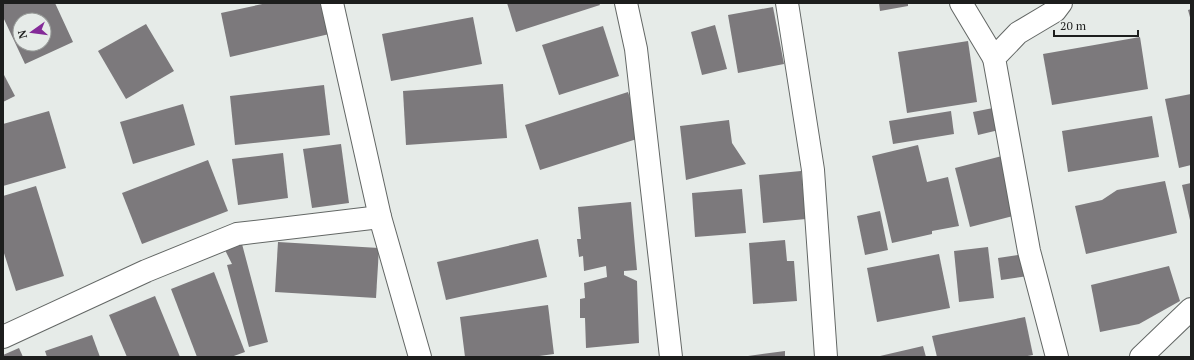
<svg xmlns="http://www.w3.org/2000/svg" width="1194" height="360" font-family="'PT Serif',serif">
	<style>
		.building { fill: #7c797c; fill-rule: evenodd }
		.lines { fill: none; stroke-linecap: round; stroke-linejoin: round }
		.street-casing { stroke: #636765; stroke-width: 24 }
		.street { stroke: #fff; stroke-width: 22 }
	</style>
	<rect width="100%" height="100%" fill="#e6ebe8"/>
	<g class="building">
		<path d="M3,3H55L73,42L25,64L3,17ZM20,20H44V44H20Z"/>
		<polygon points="267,3 332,3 338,32 230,57 221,13"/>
		<polygon points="507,3 599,3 600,5 516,32"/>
		<polygon points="879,3 908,3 908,6 880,11"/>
		<polygon points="773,7 784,64 738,73 728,15"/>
		<polygon points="1191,9 1191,21 1188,10"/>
		<polygon points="473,17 482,64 391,81 382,34"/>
		<polygon points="146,24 174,71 126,99 98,51"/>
		<polygon points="715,25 727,69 702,75 691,32"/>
		<polygon points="603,26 619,76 559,95 542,45"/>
		<polygon points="1140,37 1148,89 1052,105 1043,54"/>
		<polygon points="968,41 977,102 907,113 898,52"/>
		<polygon points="3,73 15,96 3,102"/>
		<polygon points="503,84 507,138 406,145 403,91"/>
		<polygon points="324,85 330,135 235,145 230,96"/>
		<polygon points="628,92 643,137 540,170 525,125"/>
		<polygon points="1191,94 1191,165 1179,168 1165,99"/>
		<polygon points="183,104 195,145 133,164 120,122"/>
		<polygon points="998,107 1003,129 978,135 973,112"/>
		<polygon points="49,111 66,168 3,186 3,124"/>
		<polygon points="951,111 954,134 893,144 889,121"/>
		<polygon points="1152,116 1159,157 1068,172 1062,131"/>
		<polygon points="729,120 732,143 746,164 686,180 680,126"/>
		<polygon points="341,144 349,203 312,208 303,149"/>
		<polygon points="918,145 927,182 948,177 959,226 932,231 932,234 892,243 872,156"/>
		<polygon points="283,153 288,198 238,205 232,159"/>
		<polygon points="1006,155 1021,214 970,227 955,168"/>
		<polygon points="208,160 228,211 142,244 122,193"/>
		<polygon points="801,171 806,219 763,223 759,175"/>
		<polygon points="1165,181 1177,233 1086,254 1075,206 1102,200 1117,190"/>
		<polygon points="1191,183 1191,220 1190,220 1182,185"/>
		<polygon points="36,186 64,276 16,291 3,250 3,196"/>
		<polygon points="742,189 746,233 695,237 692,193"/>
		<polygon points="631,202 637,270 624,271 624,275 637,281 639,343 586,348 585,318 580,318 580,299 585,298 584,283 607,277 606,266 584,271 583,256 579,257 577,239 581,239 578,207"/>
		<polygon points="880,211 888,250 865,255 857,216"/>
		<polygon points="538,239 547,277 446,300 437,262"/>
		<polygon points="785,240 787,261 794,261 797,301 753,304 749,243"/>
		<polygon points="278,242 379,248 376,298 275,292"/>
		<polygon points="242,244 268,342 249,347 227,265 232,264 225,250"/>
		<polygon points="988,247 994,298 959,302 954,251"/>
		<polygon points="939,254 950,308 877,322 867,268"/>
		<polygon points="1024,254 1028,276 1001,280 998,258"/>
		<polygon points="1169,266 1180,301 1139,324 1100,332 1091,285"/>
		<polygon points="214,272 245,352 231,357 197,357 171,289"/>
		<polygon points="155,296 180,357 127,357 109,315"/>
		<polygon points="548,305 554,354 532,357 465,357 460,317"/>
		<polygon points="1025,317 1033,355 1022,357 937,357 932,336"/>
		<polygon points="92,335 100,357 47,357 45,351"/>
		<polygon points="923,346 926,357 880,357 880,356"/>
		<polygon points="19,348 23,357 3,357 3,355"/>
		<polygon points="785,351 785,357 748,357 748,356"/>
	</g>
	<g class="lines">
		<defs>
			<g id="street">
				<polyline points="332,3 380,217 420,357"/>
				<polyline points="626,3 636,49 671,357"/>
				<polyline points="787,3 813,170 826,357"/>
				<polyline points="961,3 994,58"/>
				<polyline points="3,337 146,271 237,234 380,217"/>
				<polyline points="1057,357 1029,251 994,58 1018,33 1055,11 1061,3"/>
				<polyline points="1141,357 1191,309"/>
			</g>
		</defs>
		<use href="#street" class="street-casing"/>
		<use href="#street" class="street"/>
	</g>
	<rect width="1194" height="360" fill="none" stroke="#1d1e1d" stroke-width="8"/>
	<g transform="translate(32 32) rotate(256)"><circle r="19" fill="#e6ebe8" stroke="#969997"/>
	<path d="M0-3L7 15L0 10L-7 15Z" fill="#842b98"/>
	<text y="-6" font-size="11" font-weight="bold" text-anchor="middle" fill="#1d1e1d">N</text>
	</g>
	<path d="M1054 30v6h84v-6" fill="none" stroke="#1d1e1d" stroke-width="2"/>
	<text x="1060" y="30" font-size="12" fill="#1d1e1d" stroke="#e6ebe8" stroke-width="3" paint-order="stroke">20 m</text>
</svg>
